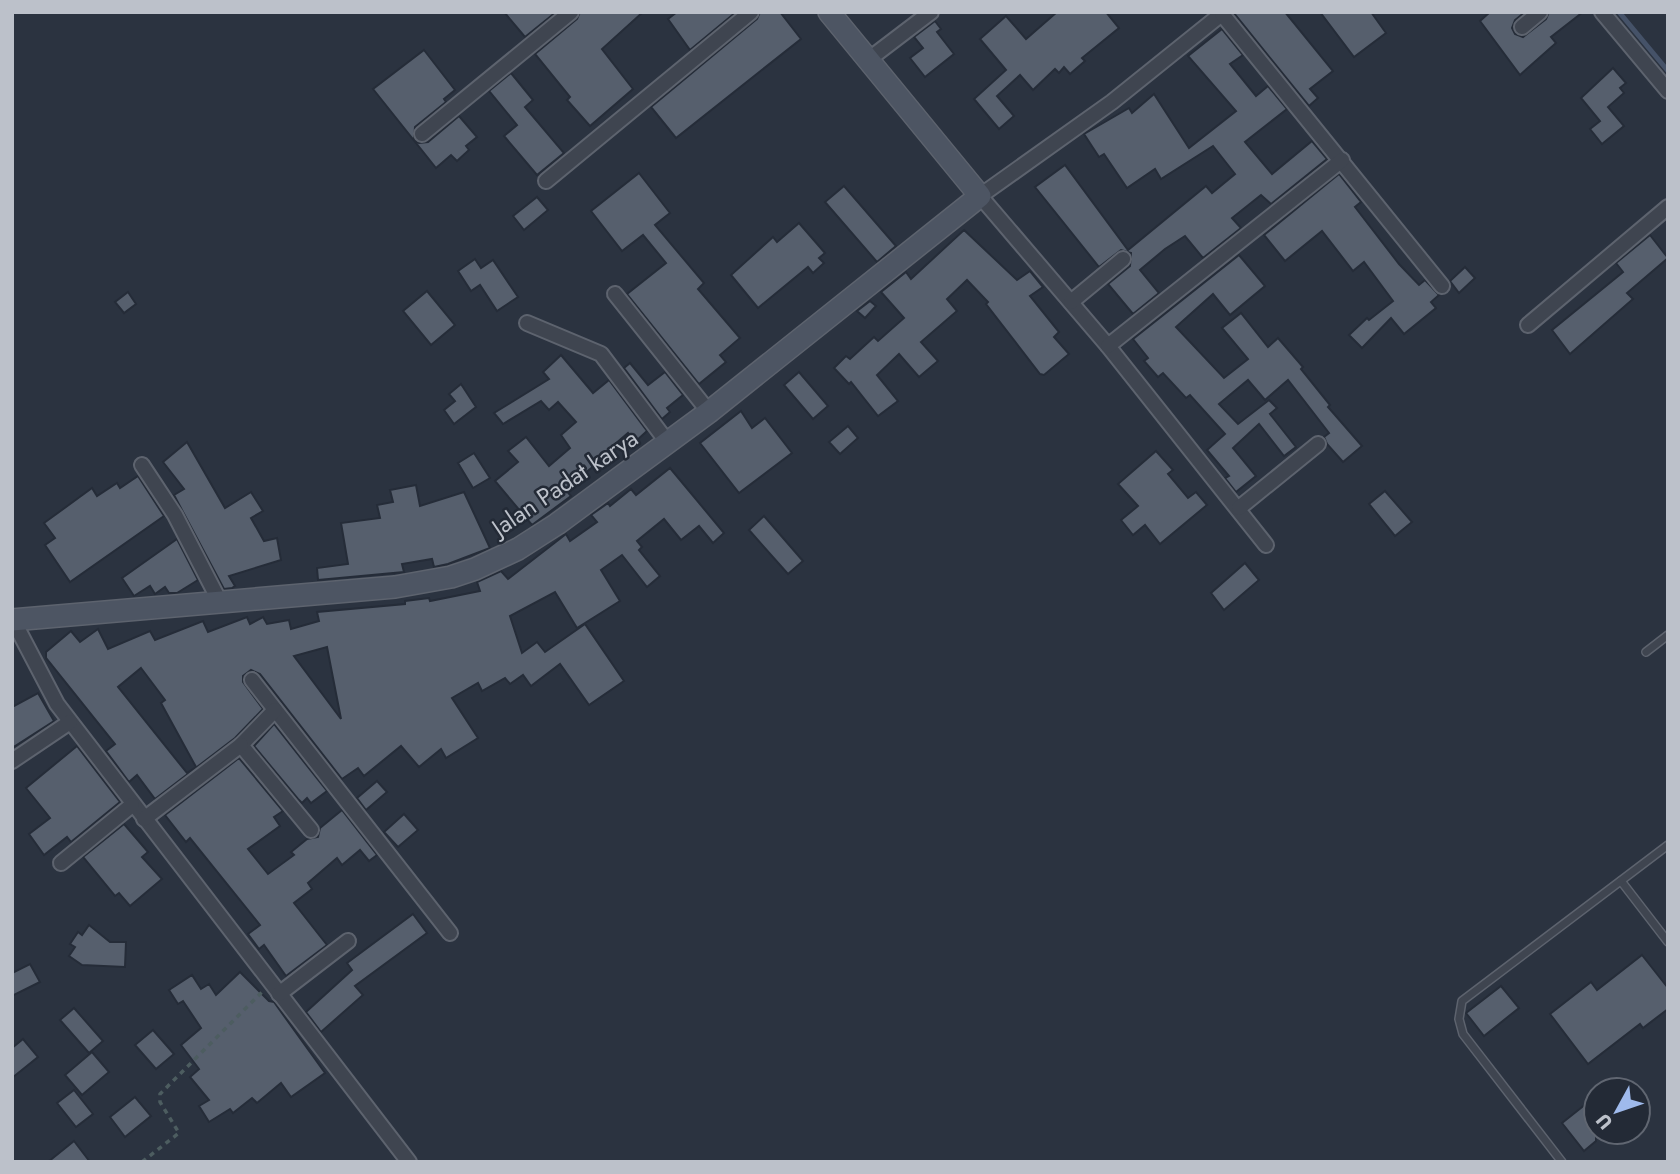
<svg xmlns="http://www.w3.org/2000/svg" width="1680" height="1174" font-family="Jost,sans-serif">
	<style>
		.lines { fill: none; stroke-linecap: round; stroke-linejoin: round }
		.stream { stroke: #455268; stroke-width: 5 }
		.building { fill: #565f6d; stroke: #252c38; stroke-width: 2; fill-rule: evenodd }
		.service-casing { stroke: #5d636e; stroke-width: 10 }
		.minor-casing { stroke: #5d636e; stroke-width: 18 }
		.secondary-casing { stroke: #5d636e; stroke-width: 24 }
		.path { stroke: #4d5d60; stroke-width: 3.5; stroke-dasharray: 5 5; stroke-linecap: butt }
		.service { stroke: #3f4550; stroke-width: 7 }
		.minor { stroke: #3f4550; stroke-width: 14 }
		.secondary { stroke: #4d5563; stroke-width: 21 }
		.labels { text-anchor: middle; stroke-width: 5; stroke-linejoin: round; paint-order: stroke }
		.street-label { font-size: 24px; fill: #bcc1ca; stroke: #232a36 }
	</style>
	<rect width="100%" height="100%" fill="#2b3340"/>
	<g class="lines">
		<polyline class="stream" points="1619,12 1668,71"/>
	</g>
	<g class="building">
		<polygon points="504,12 556,12 525,37"/>
		<polygon points="580,12 643,12 602,49 633,89 590,126 567,100 570,97 535,54 577,19"/>
		<polygon points="677,12 736,12 690,50 668,19"/>
		<polygon points="760,12 780,12 801,39 676,138 651,107 757,19"/>
		<polygon points="1057,12 1106,12 1119,28 1082,58 1085,61 1070,74 1064,67 1059,73 1055,69 1033,90 1020,75 997,96 1014,116 999,129 974,99 1006,70 980,39 1006,16 1026,39"/>
		<polygon points="1233,12 1285,12 1333,71 1310,89 1318,98 1309,106"/>
		<polygon points="1320,12 1371,12 1386,33 1354,57"/>
		<polygon points="1490,12 1525,12 1515,20 1512,28 1515,34 1523,37 1546,19 1549,12 1583,12 1551,37 1556,43 1520,75 1480,21"/>
		<polygon points="935,21 941,29 937,32 954,54 925,77 910,58 923,48 914,37"/>
		<polygon points="1222,29 1243,55 1230,64 1256,96 1268,86 1287,109 1245,142 1272,174 1312,141 1327,159 1271,204 1261,195 1232,218 1241,228 1203,258 1185,236 1165,249 1140,270 1159,293 1133,314 1108,284 1130,266 1131,253 1121,250 1099,267 1035,187 1065,165 1128,250 1206,186 1212,193 1235,174 1213,146 1161,179 1155,169 1127,188 1104,154 1099,157 1084,134 1129,108 1132,113 1154,94 1189,148 1236,111 1188,56"/>
		<polygon points="424,50 455,90 444,99 446,102 415,127 414,140 419,143 428,142 459,116 477,137 466,146 469,150 457,161 451,155 436,168 373,89"/>
		<polygon points="1613,68 1626,83 1620,88 1624,93 1608,107 1624,126 1602,144 1590,129 1600,121 1581,98"/>
		<polygon points="511,73 533,100 525,107 564,153 537,175 504,136 517,125 489,91"/>
		<polygon points="639,173 670,213 655,225 704,283 698,289 740,338 720,355 726,362 699,384 627,294 666,263 643,235 622,251 591,211"/>
		<polygon points="1339,174 1361,202 1355,207 1399,264 1419,285 1425,280 1439,295 1431,302 1436,308 1404,334 1391,318 1362,348 1349,335 1367,318 1369,320 1393,301 1364,262 1353,271 1322,231 1285,261 1264,235"/>
		<polygon points="844,186 896,246 877,262 825,202"/>
		<polygon points="537,197 548,210 524,230 513,216"/>
		<polygon points="799,223 825,253 819,258 824,263 813,273 808,267 758,308 731,275 773,237 777,242"/>
		<polygon points="964,230 1017,280 1030,271 1043,287 1030,296 1059,332 1054,337 1069,354 1044,375 1040,374 986,304 988,302 967,280 947,299 957,311 921,342 938,361 919,377 899,354 877,375 898,401 878,416 851,382 849,384 834,368 846,356 850,359 874,337 878,341 904,318 881,292 906,272 911,279"/>
		<polygon points="1650,235 1668,258 1627,293 1633,299 1570,354 1552,330 1623,272 1616,263"/>
		<polygon points="1239,255 1265,286 1230,315 1213,294 1176,327 1224,378 1248,359 1222,328 1241,313 1268,347 1278,338 1303,367 1301,369 1330,405 1328,407 1362,446 1343,462 1327,444 1324,437 1329,433 1288,380 1265,400 1248,380 1219,404 1238,424 1269,400 1277,408 1270,414 1296,447 1284,456 1259,424 1233,448 1256,476 1236,492 1225,478 1229,476 1207,450 1225,434 1190,395 1186,398 1163,373 1158,377 1144,361 1148,358 1133,339"/>
		<polygon points="475,259 481,268 493,260 518,297 497,311 480,285 471,291 458,271"/>
		<polygon points="1465,267 1475,278 1459,293 1450,281"/>
		<polygon points="427,291 455,325 431,345 403,311"/>
		<polygon points="128,292 136,304 124,313 115,302"/>
		<polygon points="870,301 876,306 865,318 857,311"/>
		<polygon points="561,355 593,393 609,380 647,431 635,442 628,433 607,451 609,454 565,489 571,496 532,525 495,481 518,462 508,451 526,437 549,466 570,448 561,435 576,422 558,402 549,410 541,401 503,424 494,413 549,379 543,372"/>
		<polygon points="630,363 648,385 665,372 683,395 667,408 670,412 662,419 624,368"/>
		<polygon points="799,372 828,406 813,419 784,385"/>
		<polygon points="461,384 476,407 454,424 444,410 455,401 449,394"/>
		<polygon points="741,411 752,428 765,418 792,453 739,493 700,443"/>
		<polygon points="848,426 858,438 840,454 829,442"/>
		<polygon points="187,442 225,508 251,492 263,511 251,518 264,541 277,538 281,560 229,576 235,586 232,588 224,589 174,495 184,489 163,462"/>
		<polygon points="1156,451 1173,470 1168,474 1188,498 1196,492 1207,505 1160,544 1145,525 1133,535 1121,520 1138,506 1118,484"/>
		<polygon points="474,453 490,478 473,488 458,463"/>
		<path d="M670,468L724,533L713,543L699,526L681,540L664,519L637,541L642,547L639,550L660,576L647,587L622,555L601,570L620,601L577,628L555,592L510,616L522,653L537,642L545,652L585,624L624,681L589,705L560,664L531,686L523,675L510,684L505,678L482,691L478,683L452,698L478,738L446,758L441,749L419,767L401,746L364,776L358,768L342,779L260,674L251,670L243,676V682L263,709L235,738L155,799L137,775L129,782L106,751L115,744L46,658V652L71,631L80,642L98,629L108,649L150,631L155,640L203,621L208,632L247,617L250,624L263,617L267,624L289,620L291,629L319,621L317,612L405,604V601L429,598L430,601L480,591L477,582L501,571L508,579L566,534L570,541L597,522L591,515L608,503L610,506L631,489L636,495ZM327,647L341,719L294,656ZM141,668L165,700L161,703L196,767L187,773L118,687Z"/>
		<polygon points="138,476 164,516 70,582 45,545 55,538 44,523 92,488 97,496 117,483 120,488"/>
		<polygon points="416,485 420,506 464,492 490,548 448,564 434,567 432,559 402,564 404,572 318,580 317,568 348,564 341,523 380,518 377,505 393,502 390,490"/>
		<polygon points="1385,491 1412,522 1395,536 1369,504"/>
		<polygon points="764,516 803,561 788,574 749,530"/>
		<polygon points="177,539 198,580 177,593 169,593 165,587 155,594 150,586 134,596 122,578"/>
		<polygon points="1245,563 1259,580 1224,610 1211,593"/>
		<polygon points="38,693 54,721 12,748 12,707"/>
		<polygon points="274,724 327,791 311,803 307,798 302,803 298,799 254,746"/>
		<polygon points="77,746 120,802 71,842 67,837 44,855 29,834 50,818 26,788"/>
		<polygon points="239,758 283,811 274,817 280,826 248,849 268,874 294,855 291,852 307,839 318,837 320,828 342,810 377,855 369,861 360,850 342,865 337,858 308,883 312,889 294,903 327,945 286,976 264,945 259,949 248,934 260,925 190,838 186,842 165,815"/>
		<polygon points="377,781 387,792 366,810 357,798"/>
		<polygon points="404,814 418,830 398,847 384,832"/>
		<polygon points="124,824 148,852 142,857 162,879 130,906 119,893 115,896 83,857"/>
		<polygon points="413,914 427,933 355,986 363,995 321,1032 306,1012 352,970 347,963"/>
		<polygon points="89,925 110,942 126,942 125,967 82,965 69,956 75,947 70,944 78,932 82,935"/>
		<polygon points="1642,955 1668,988 1668,1009 1643,1028 1640,1024 1588,1064 1550,1014 1591,982 1597,990"/>
		<polygon points="30,964 40,982 12,996 12,973"/>
		<polygon points="240,972 269,1001 274,1002 325,1073 291,1097 281,1083 257,1103 252,1098 233,1113 230,1109 209,1122 199,1106 209,1100 190,1077 199,1069 181,1045 201,1028 183,1001 178,1004 169,990 192,975 201,989 209,984 216,995"/>
		<polygon points="1501,986 1519,1008 1484,1036 1466,1013"/>
		<polygon points="74,1008 103,1041 89,1053 60,1020"/>
		<polygon points="153,1030 174,1054 156,1069 135,1045"/>
		<polygon points="23,1039 38,1057 12,1078 12,1048"/>
		<polygon points="92,1052 109,1072 82,1095 65,1075"/>
		<polygon points="74,1090 93,1114 76,1127 57,1103"/>
		<polygon points="1596,1096 1596,1141 1584,1151 1562,1123"/>
		<polygon points="135,1097 151,1116 125,1137 110,1117"/>
		<polygon points="74,1141 90,1162 48,1162"/>
	</g>
	<g class="lines">
		<defs>
			<g id="service">
				<polyline points="1646,652 1668,635"/>
				<polyline points="1621,881 1668,942"/>
				<polyline points="1562,1162 1463,1034 1459,1019 1462,1001 1668,845"/>
			</g>
			<g id="minor">
				<polyline points="1224,12 1112,102 980,196 1108,346 1266,545"/>
				<polyline points="1602,12 1668,91"/>
				<polyline points="1222,14 1442,286"/>
				<polyline points="1522,27 1540,12"/>
				<polyline points="868,60 931,12"/>
				<polyline points="422,134 571,12"/>
				<polyline points="546,181 751,12"/>
				<polyline points="615,294 709,412"/>
				<polyline points="1071,302 1123,259"/>
				<polyline points="527,323 601,354 668,443"/>
				<polyline points="1528,325 1668,207"/>
				<polyline points="1108,346 1342,160"/>
				<polyline points="142,465 175,515 221,604"/>
				<polyline points="1239,508 1318,444"/>
				<polyline points="13,620 57,704 409,1162"/>
				<polyline points="252,680 450,933"/>
				<polyline points="275,710 241,745 311,830"/>
				<polyline points="12,761 70,722"/>
				<polyline points="144,819 241,745"/>
				<polyline points="61,863 132,805"/>
				<polyline points="279,994 348,941"/>
			</g>
			<polyline id="secondary" points="12,620 395,587 451,577 475,569 518,549 557,524 709,412 980,196 829,12"/>
		</defs>
		<use href="#service" class="service-casing"/>
		<use href="#minor" class="minor-casing"/>
		<use href="#secondary" class="secondary-casing"/>
		<polyline class="path" points="142,1162 179,1133 160,1102 160,1094 262,992"/>
		<use href="#service" class="service"/>
		<use href="#minor" class="minor"/>
		<use href="#secondary" class="secondary"/>
	</g>
	<g class="labels">
		<g class="street-label">
			<text transform="translate(565 483) rotate(-34)" y="8">Jalan Padat karya</text>
		</g>
	</g>
	<rect width="1680" height="1174" fill="none" stroke="#bcc1ca" stroke-width="28"/>
	<g transform="translate(1617 1111) rotate(230)"><circle r="33" fill="#232a36" stroke="#606671" stroke-width="2"/>
	<path d="M0-5L12 26L0 18L-12 26Z" fill="#9fbaec"/>
	<text y="-10" font-size="19" font-weight="bold" text-anchor="middle" fill="#bcc1ca">U</text>
	</g>
</svg>
